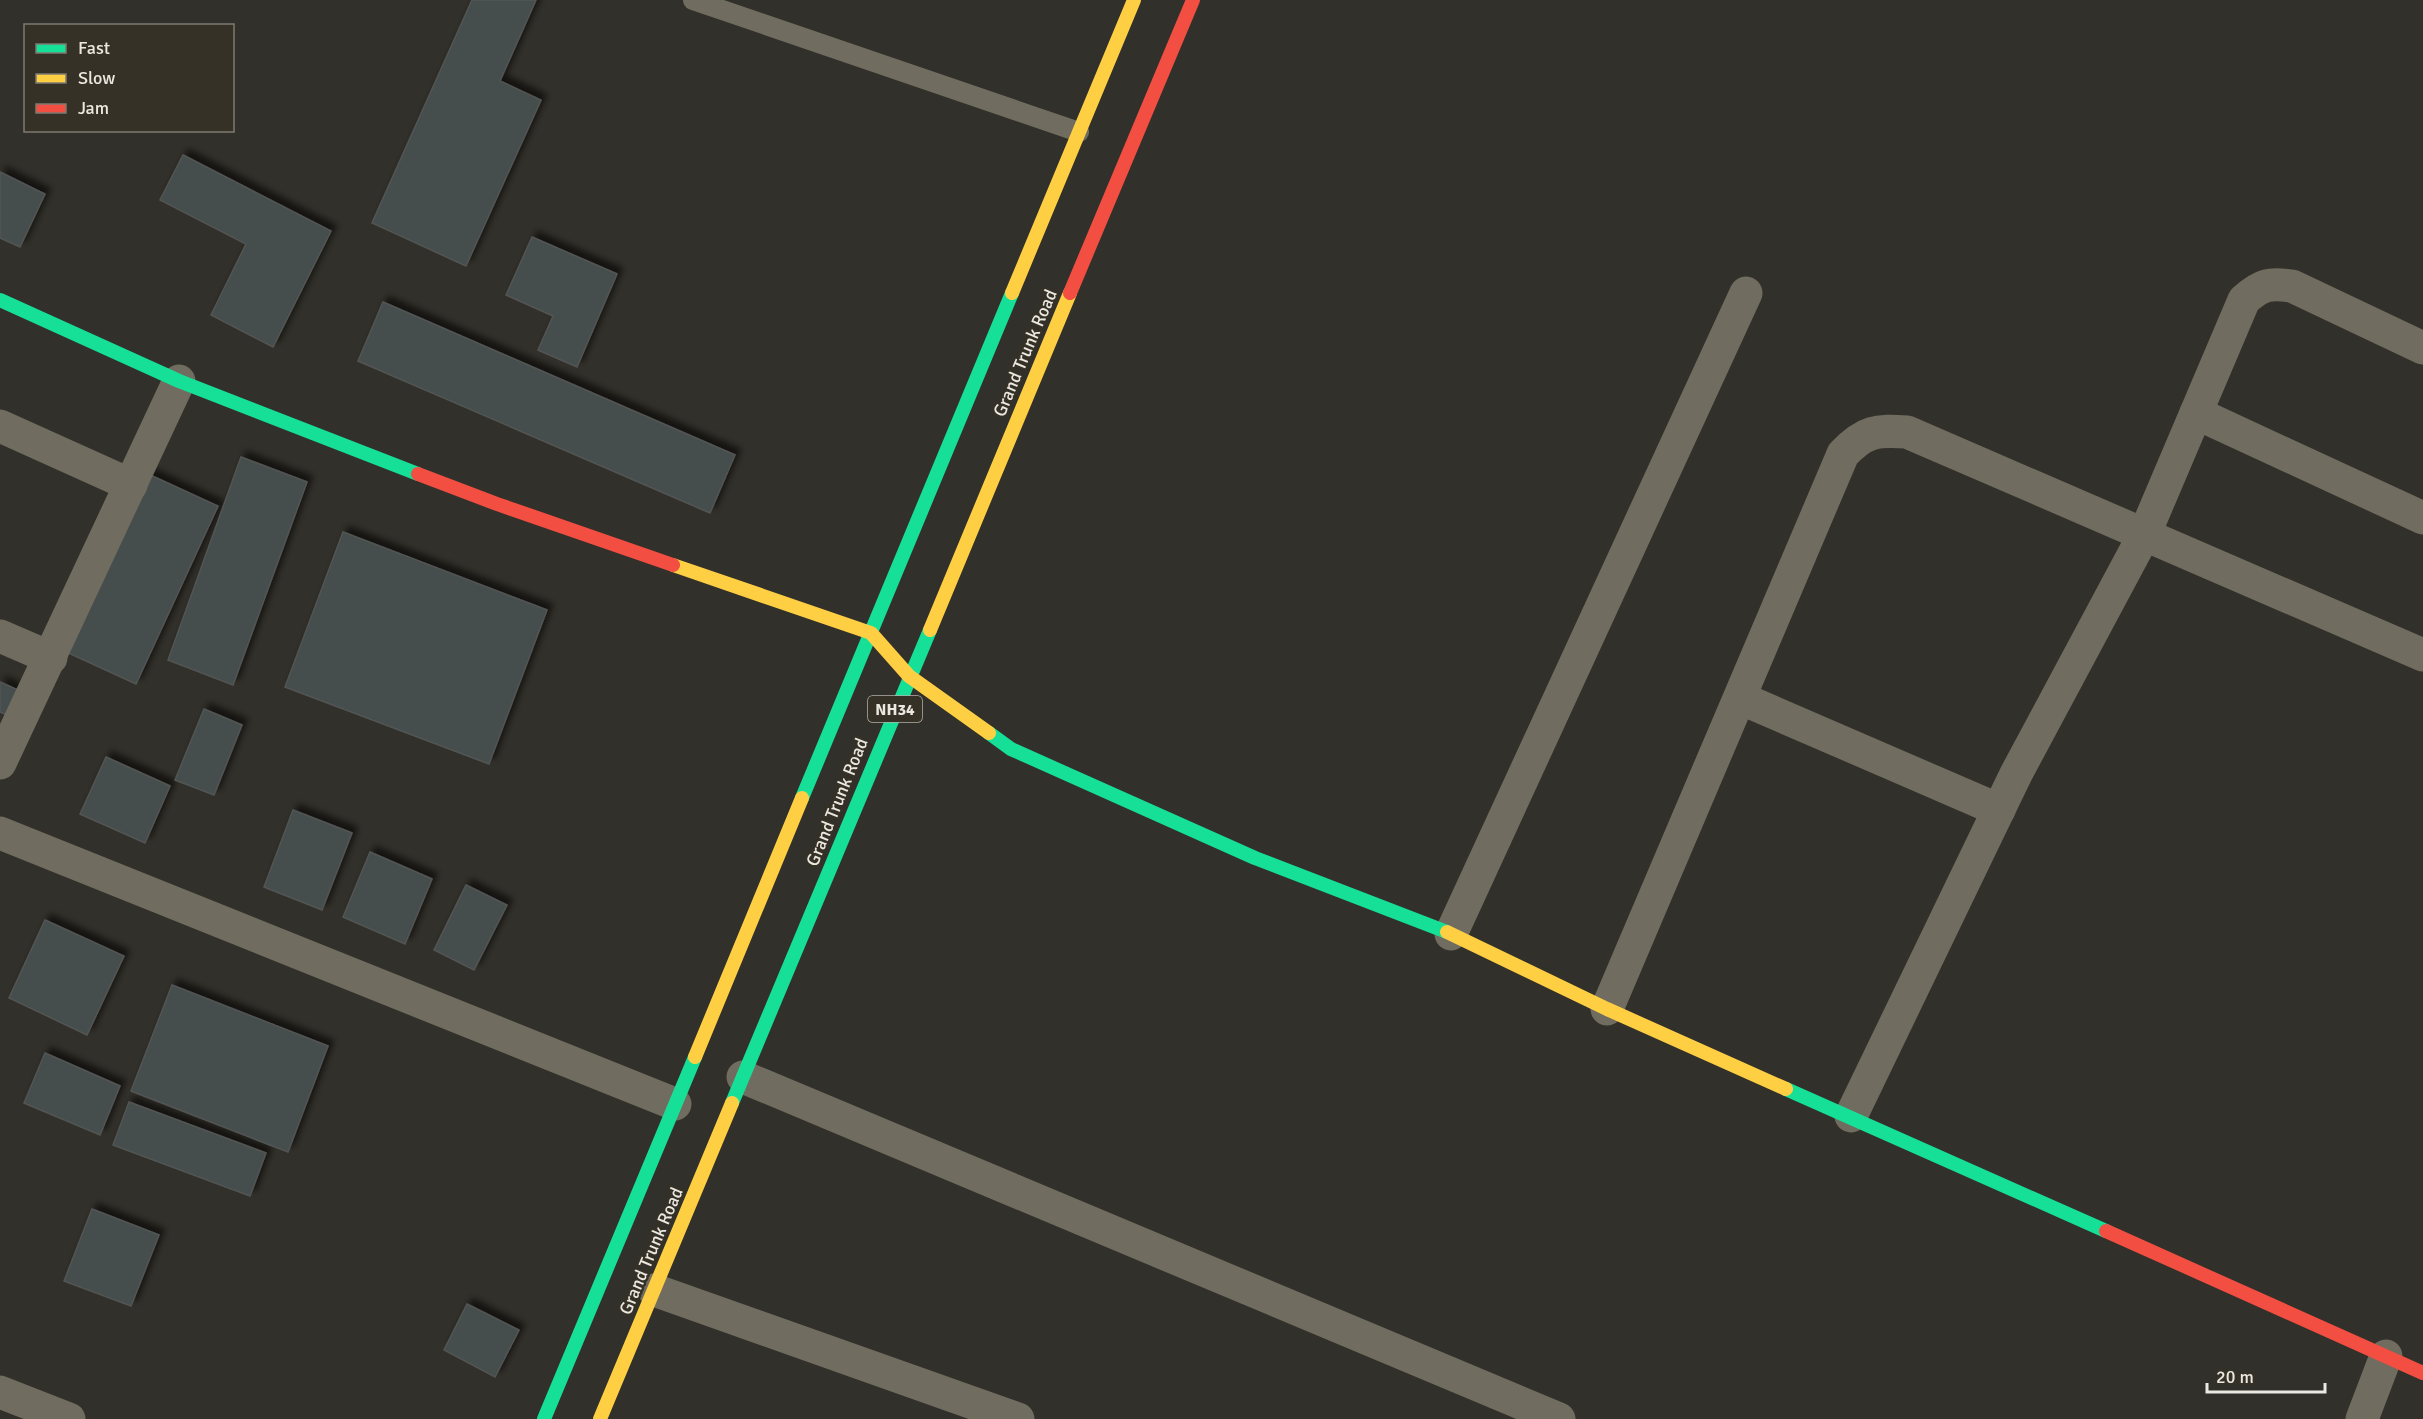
<svg xmlns="http://www.w3.org/2000/svg" width="2423" height="1419" font-family="Signika,sans-serif">
	<style>
		.building { fill: #444e4e; stroke: #535554; stroke-width: 1.5; filter: url(#shadow) }
		.lines { fill: none; stroke-linecap: round; stroke-linejoin: round }
		.lane { stroke: #706c5f; stroke-width: 20 }
		.street { stroke: #706c5f; stroke-width: 33 }
		.fast { stroke: #16e098; stroke-width: 14 }
		.slow { stroke: #ffcf43; stroke-width: 14 }
		.jam { stroke: #f24e42; stroke-width: 14 }
		.labels { text-anchor: middle; stroke-width: 5; stroke-linejoin: round; paint-order: stroke }
		.shield { fill: #353126; stroke: #b4b1a9; stroke-width: 1.5 }
		.shield-label { font-size: 16px; font-weight: bold; fill: #ebe8e1 }
		.street-label { font-size: 18px; fill: #ebe8e1; stroke: #353126 }
	</style>
	<defs>
		<filter id="shadow"><feDropShadow dx="5.5" dy="-5.5" stdDeviation="3" flood-color="#0009"/></filter>
	</defs>
	<rect width="100%" height="100%" fill="#32302a"/>
	<g class="building">
		<polygon points="472,0 536,0 500,81 541,100 466,266 372,223"/>
		<polygon points="183,155 331,231 273,347 211,315 246,244 160,200"/>
		<polygon points="0,172 45,194 20,247 0,238"/>
		<polygon points="532,237 617,274 577,367 538,350 553,316 506,295"/>
		<polygon points="383,302 735,455 710,513 358,361"/>
		<polygon points="241,457 307,482 233,685 168,660"/>
		<polygon points="148,474 218,506 136,684 66,652"/>
		<polygon points="343,532 547,610 489,764 285,687"/>
		<polygon points="0,682 20,691 9,716 0,712"/>
		<polygon points="204,709 242,725 214,795 175,780"/>
		<polygon points="106,757 170,786 145,843 80,814"/>
		<polygon points="293,810 352,833 322,910 264,887"/>
		<polygon points="370,852 432,879 405,944 343,917"/>
		<polygon points="466,885 507,905 474,970 434,950"/>
		<polygon points="45,920 124,956 87,1035 9,998"/>
		<polygon points="172,985 328,1046 288,1152 131,1091"/>
		<polygon points="45,1053 120,1086 100,1135 24,1103"/>
		<polygon points="129,1102 266,1153 250,1196 113,1145"/>
		<polygon points="92,1209 159,1235 131,1306 64,1281"/>
		<polygon points="467,1304 519,1330 495,1377 444,1350"/>
	</g>
	<g class="lines">
		<polyline class="lane" points="693,0 1079,132"/>
		<g class="street">
			<polyline points="2196,413 2423,518"/>
			<polyline points="0,426 131,485"/>
			<polyline points="0,636 51,658"/>
			<polyline points="1740,698 1999,810"/>
			<polyline points="0,763 179,381"/>
			<polyline points="0,833 675,1104"/>
			<polyline points="1451,934 1746,293"/>
			<path d="M1607,1009L1843,454C1865,431 1876,430 1907,432L2423,655"/>
			<polyline points="743,1077 1559,1419"/>
			<path d="M1851,1116L2016,774L2145,533L2244,300C2262,284 2269,283 2292,286L2423,348"/>
			<polyline points="654,1290 1018,1419"/>
			<polyline points="0,1392 69,1419"/>
			<polyline points="2362,1419 2386,1356"/>
		</g>
		<g class="fast">
			<polyline points="0,300 179,381 418,474"/>
			<polyline points="989,733 1011,749 1255,858 1447,932"/>
			<polyline points="802,798 1012,293"/>
			<polyline points="1786,1089 2106,1231"/>
			<polyline points="732,1103 930,630"/>
			<polyline points="544,1419 695,1057"/>
		</g>
		<g class="slow">
			<polyline points="1012,293 1134,0"/>
			<polyline points="673,565 871,633 909,676 989,733"/>
			<polyline points="930,630 1070,293"/>
			<polyline points="1447,932 1607,1009 1786,1089"/>
			<polyline points="695,1057 802,798"/>
			<polyline points="600,1419 732,1103"/>
		</g>
		<g class="jam">
			<polyline points="1070,293 1193,0"/>
			<polyline points="418,474 497,504 673,565"/>
			<polyline points="2106,1231 2423,1373"/>
		</g>
	</g>
	<g class="labels">
		<rect class="shield" x="868" y="696" width="54" height="26" rx="4.5"/>
		<g class="shield-label">
			<text x="895" y="715">NH34</text>
		</g>
		<g class="street-label">
			<text transform="translate(1025 353) rotate(-67)" y="6">Grand Trunk Road</text>
			<text transform="translate(837 802) rotate(-68)" y="6">Grand Trunk Road</text>
			<text transform="translate(651 1251) rotate(-67)" y="6">Grand Trunk Road</text>
		</g>
	</g>
	<rect x="24" y="24" width="210" height="108" fill="#353126" stroke="#7e7a71" stroke-width="1.5"/>
	<rect x="36" y="44" width="30" height="9" fill="#16e098" stroke="#7e7a71" stroke-width="1.5"/>
	<text x="78" y="54" font-size="18" fill="#ebe8e1">Fast</text>
	<rect x="36" y="74" width="30" height="9" fill="#ffcf43" stroke="#7e7a71" stroke-width="1.5"/>
	<text x="78" y="84" font-size="18" fill="#ebe8e1">Slow</text>
	<rect x="36" y="104" width="30" height="9" fill="#f24e42" stroke="#7e7a71" stroke-width="1.5"/>
	<text x="78" y="114" font-size="18" fill="#ebe8e1">Jam</text>
	<path d="M2207 1383v9h118v-9" fill="none" stroke="#ebe8e1" stroke-width="3"/>
	<text x="2216" y="1383" font-size="18" fill="#ebe8e1" stroke="#353126" stroke-width="4.5" paint-order="stroke">20 m</text>
</svg>
